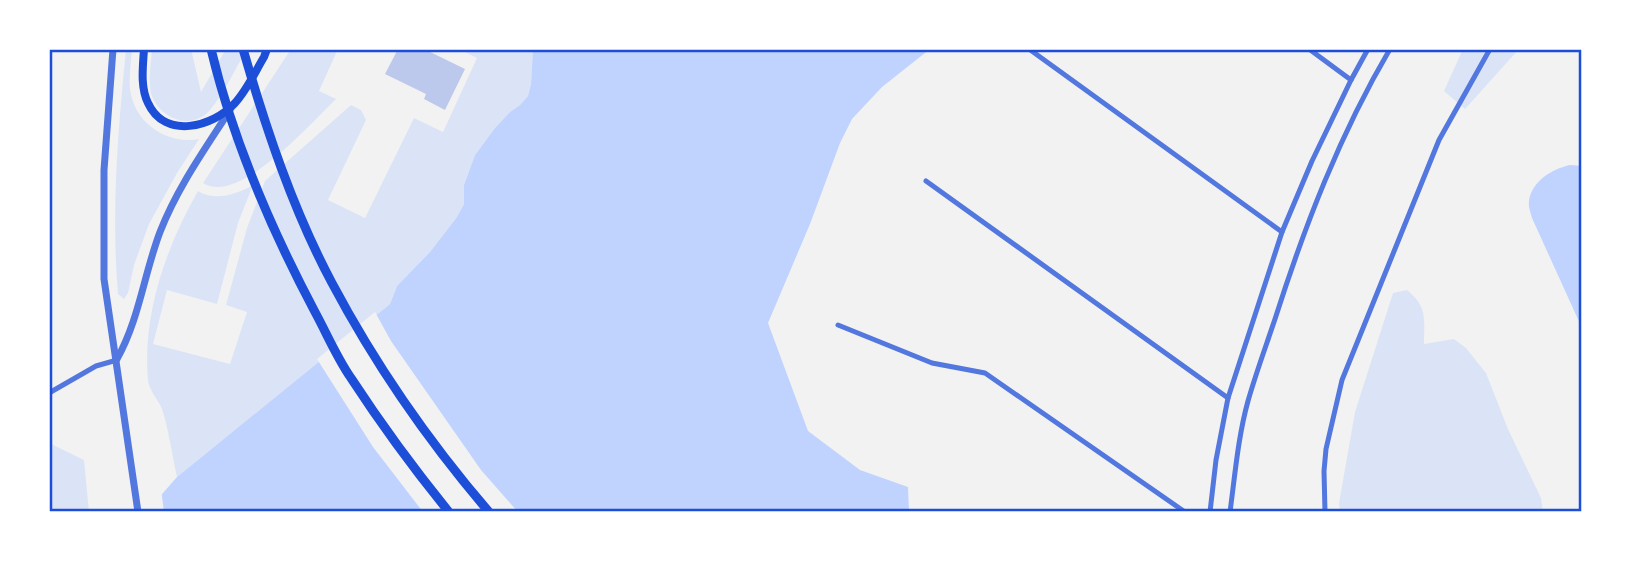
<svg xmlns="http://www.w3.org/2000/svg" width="1631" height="561" font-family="Montserrat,sans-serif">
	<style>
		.green { fill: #dbe4f7 }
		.water { fill: #bfd3fe }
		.pier { fill: #f2f2f2 }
		.building { fill: #bdc9ec }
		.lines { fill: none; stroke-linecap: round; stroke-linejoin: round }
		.minor { stroke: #5277de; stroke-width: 5 }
		.tertiary { stroke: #5277de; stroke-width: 7 }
		.secondary { stroke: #1d4ed8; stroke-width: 8 }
		.primary { stroke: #1d4ed8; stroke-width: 9 }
		.neatline { fill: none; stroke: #1d4ed8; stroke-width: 2.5 }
	</style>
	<rect width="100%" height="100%" fill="#f2f2f2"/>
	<g class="green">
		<path d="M126,49H132C131,62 129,76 130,89C134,123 167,145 199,139L177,173L149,224L134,265L128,293L124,299L118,294C111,212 118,130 126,49Z"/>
		<path d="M152,49H191L201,92L226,49H247C235,69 225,92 210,110C191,132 158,118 151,93C148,79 151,63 152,49Z"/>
		<path d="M291,49H338L319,91L336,99C312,122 239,206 203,183L209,174Z"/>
		<path d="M459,49H533L531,84L528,96L520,105L510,112L495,128L475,155L464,185V204L457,217L430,252L397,286L390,304L177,477C172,455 169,431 162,409C158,399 149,391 148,380C142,315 166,247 198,191C215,202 237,194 253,185L238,223L217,304L167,290L153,344L230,364L247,312L226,305L247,228L265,181L351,105L361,110L366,120L328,200L365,218L414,118L443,132L477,58Z"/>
		<polygon points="1463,49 1519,49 1465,109 1444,91"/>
		<path d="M1407,290C1428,307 1424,319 1424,344L1454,339L1466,348L1486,373L1508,429L1541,498L1543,512H1340L1339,503L1355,412L1393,293Z"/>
		<polygon points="49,443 84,460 89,512 49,512"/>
	</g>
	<g class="water">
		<polygon points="533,49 930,49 882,87 852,119 840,143 810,224 768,323 808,431 860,470 908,487 909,512 140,512 156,501 177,477 390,304 397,286 430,252 457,217 464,204 464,185 475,155 495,128 510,112 520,105 528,96 531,84"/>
		<path d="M1570,165L1582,166V328L1532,218C1531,214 1528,206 1529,201C1532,181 1552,169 1570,165Z"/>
	</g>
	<g class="pier">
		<polygon points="375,312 391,341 481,470 518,512 423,512 373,447 317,359"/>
		<polygon points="161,489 164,512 136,512 153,498"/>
	</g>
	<polygon class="building" points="398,49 424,49 465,69 445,110 424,99 426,94 385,74"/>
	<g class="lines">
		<g class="minor">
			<polyline points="1029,49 1282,232"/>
			<polyline points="1309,49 1351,80"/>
			<polyline points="926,181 1228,398"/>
			<polyline points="838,325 932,363 985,373 1185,512"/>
			<polyline points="49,393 96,366 117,360"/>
			<polyline points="1210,512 1216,460 1228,398 1282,232 1312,161 1351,80 1368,49"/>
			<path d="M1230,512C1235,475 1238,437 1248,401C1256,373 1266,346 1275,319C1305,225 1340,134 1390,49"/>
			<polyline points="1325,512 1324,471 1326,449 1342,380 1439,140 1490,49"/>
		</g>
		<g class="tertiary">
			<polyline points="113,49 104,170 104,279 138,512"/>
			<path d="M117,359C139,320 144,274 160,232C177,188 205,149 230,110"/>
		</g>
		<path class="secondary" d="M144,49C143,66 140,87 148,103C165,140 213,127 235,103C247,90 255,72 264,57L267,49"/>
		<g class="primary">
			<path d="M211,49C233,141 271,229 315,312C327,334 337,358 351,378C381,424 414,469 449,512"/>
			<path d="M243,49C266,129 293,210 332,283C375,364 429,442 489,512"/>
		</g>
	</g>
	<rect width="1631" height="561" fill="none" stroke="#ffffff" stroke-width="102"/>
	<rect x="51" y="51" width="1529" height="459" class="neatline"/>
</svg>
